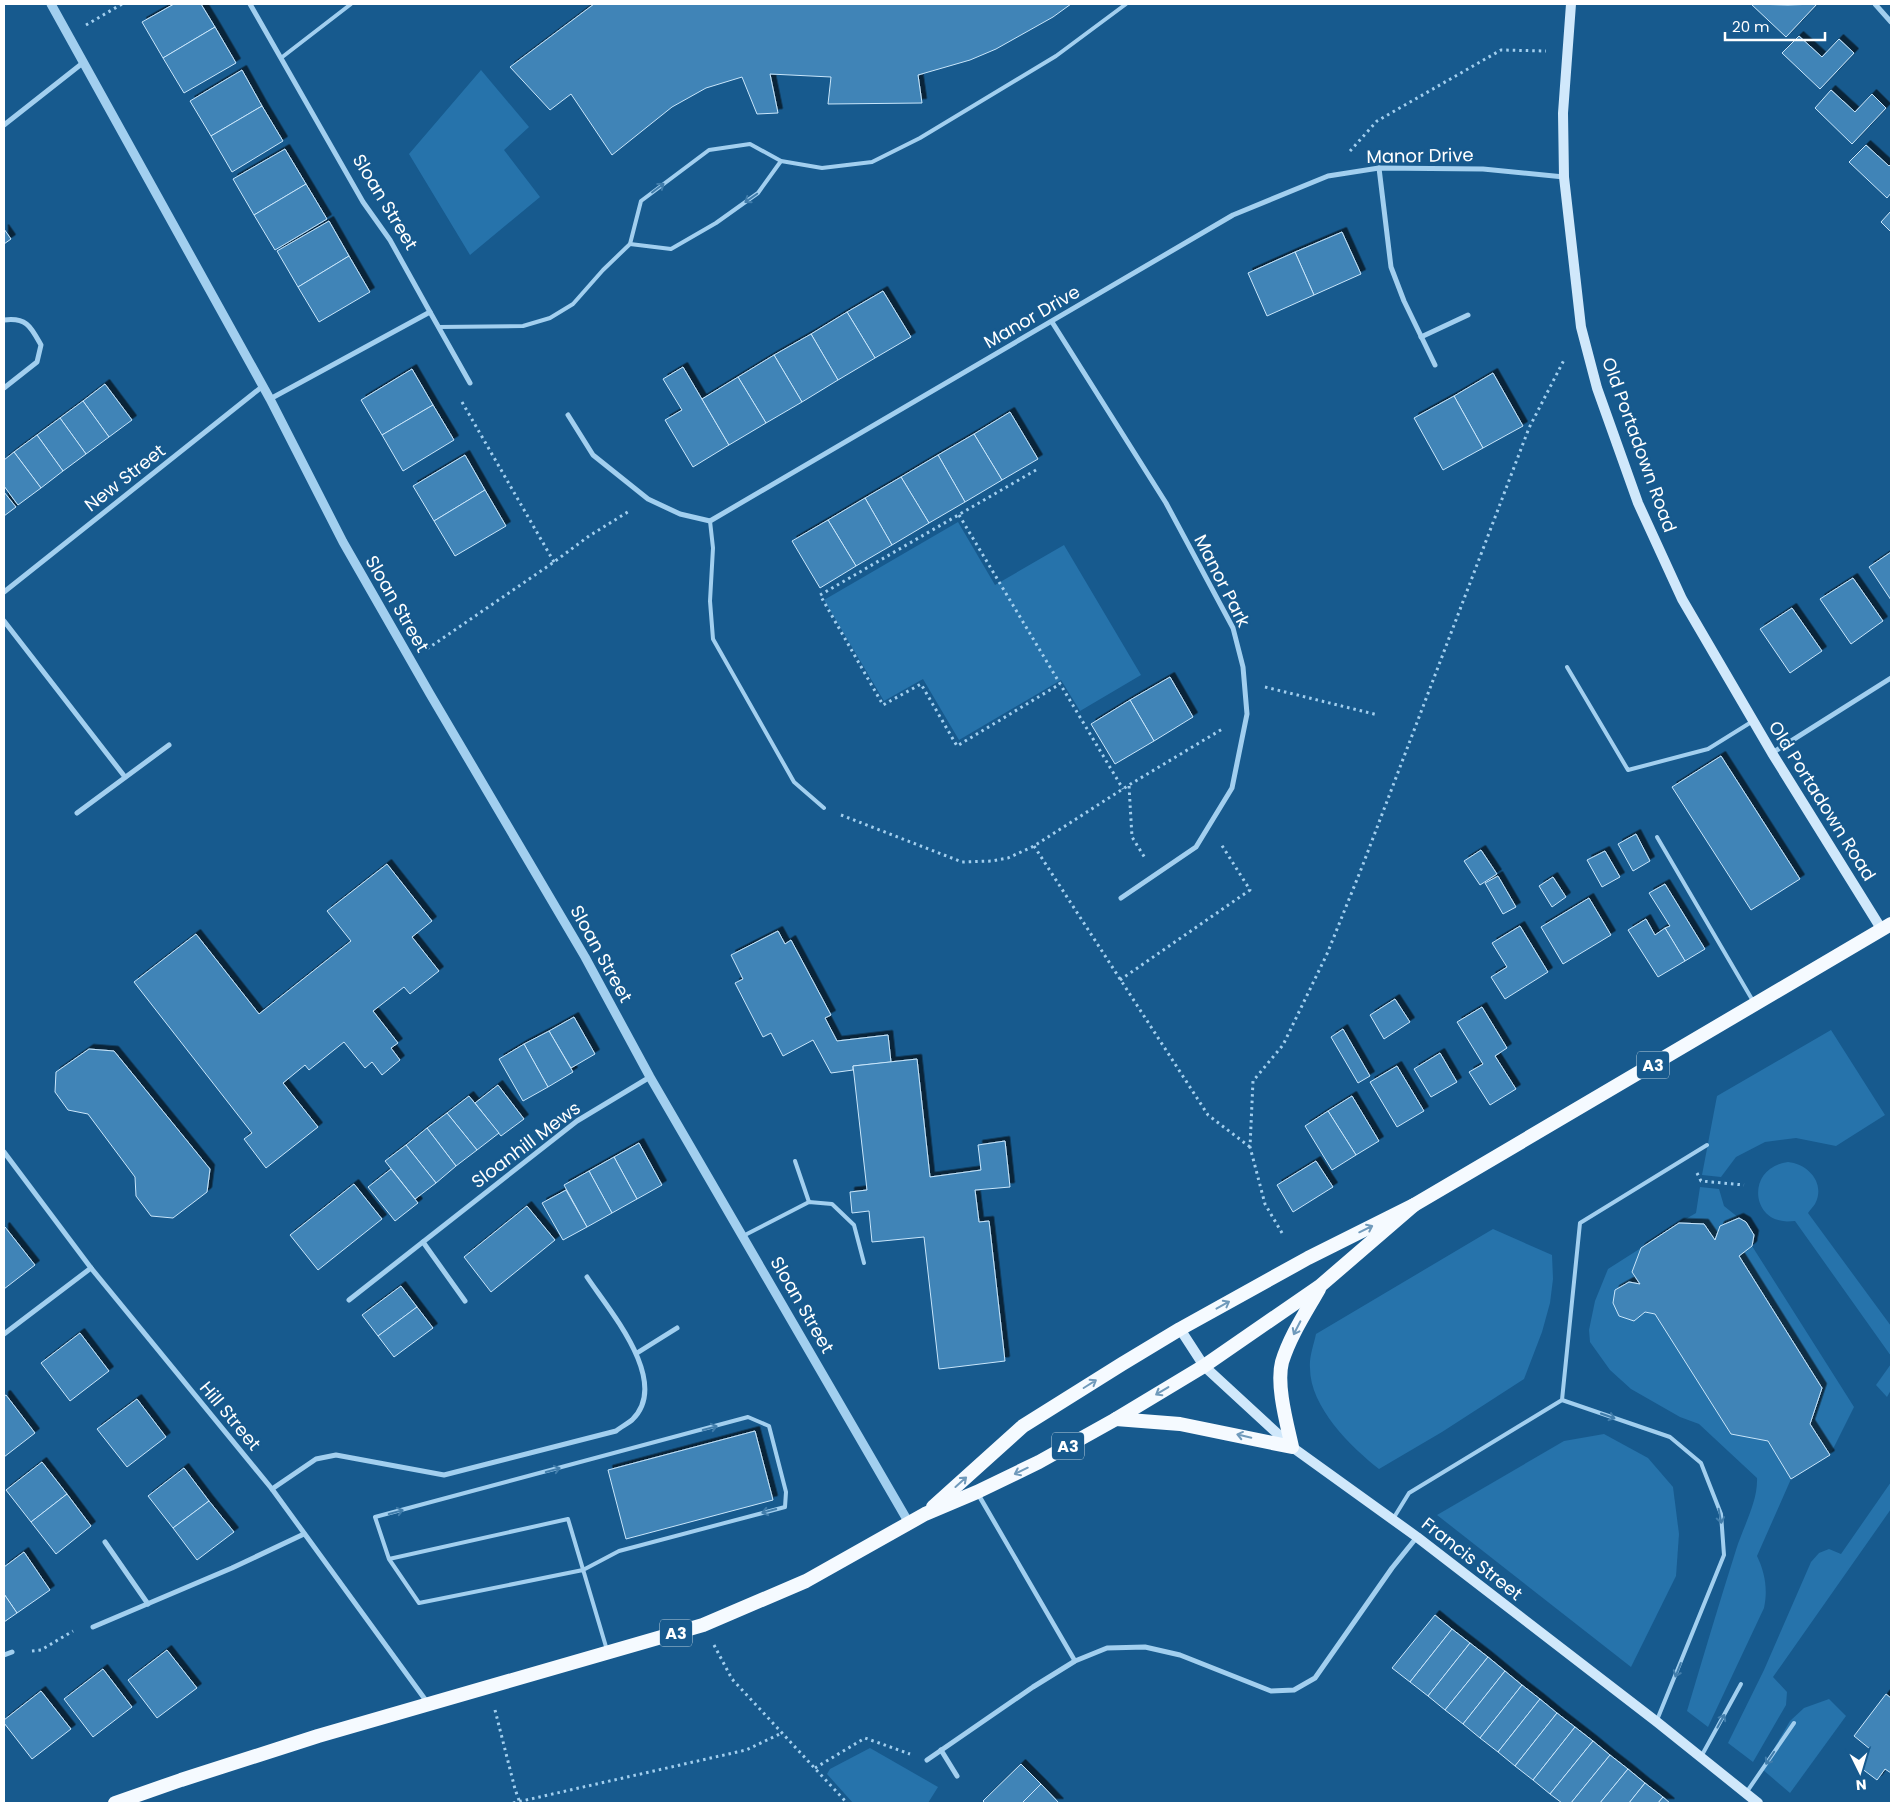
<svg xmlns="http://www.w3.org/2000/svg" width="1895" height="1807" font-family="Poppins,sans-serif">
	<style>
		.green { fill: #2673ab }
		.building { fill: #3f84b7; stroke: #c9e6fb; filter: url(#shadow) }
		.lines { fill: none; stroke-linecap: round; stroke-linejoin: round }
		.path { stroke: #a2cfef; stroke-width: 3; stroke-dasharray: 2.5 4; stroke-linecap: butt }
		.service { stroke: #a2cfef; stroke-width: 4 }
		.pedestrian { stroke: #a2cfef; stroke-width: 4.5 }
		.minor { stroke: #a2cfef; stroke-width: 5 }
		.tertiary { stroke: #a2cfef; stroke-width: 9 }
		.secondary { stroke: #d0e8fb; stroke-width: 10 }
		.trunk { stroke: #f5faff; stroke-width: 14 }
		.oneway { stroke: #417dab }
		.oneway2 { stroke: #709abb }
		.labels { text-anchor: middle; stroke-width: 4.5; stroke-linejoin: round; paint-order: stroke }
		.shield { fill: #175a8e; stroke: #b9cedd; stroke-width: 1 }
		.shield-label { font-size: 16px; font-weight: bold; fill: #fff }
		.street-label { font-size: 18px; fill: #fff; stroke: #175a8e }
	</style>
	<defs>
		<filter id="shadow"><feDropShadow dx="4.5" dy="-4.5" stdDeviation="0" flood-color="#0009"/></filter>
	</defs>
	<rect width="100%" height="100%" fill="#175a8e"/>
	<g class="green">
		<polygon points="481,70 529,127 504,150 540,197 470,255 409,154"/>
		<polygon points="958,522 995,585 1064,545 1141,675 1080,711 1061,680 959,740 923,679 884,701 824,600"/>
		<polygon points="1831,1030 1885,1115 1836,1146 1796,1138 1765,1142 1736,1157 1721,1177 1702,1175 1717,1096"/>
		<path d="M1788,1162C1808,1164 1826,1183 1815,1204C1813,1207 1810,1210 1808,1213L1891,1326V1356L1795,1221C1791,1221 1787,1222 1783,1221C1750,1217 1748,1167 1788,1162Z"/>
		<polygon points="1700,1187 1719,1189 1724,1206 1739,1218 1720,1226 1715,1240 1704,1224 1679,1223 1696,1213"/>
		<path d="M1493,1229L1552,1255L1553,1279L1550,1303L1542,1332L1524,1379L1442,1432L1379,1469C1351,1447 1310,1407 1310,1368C1309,1357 1314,1344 1316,1334Z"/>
		<polygon points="1752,1246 1854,1407 1830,1455 1810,1424 1822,1388 1739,1256"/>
		<path d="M1641,1248L1632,1272L1640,1284L1629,1282L1615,1290L1613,1303L1634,1320L1645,1312L1655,1314L1731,1434L1768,1441L1791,1479L1757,1556C1765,1573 1768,1589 1764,1608L1708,1727L1687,1711C1703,1657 1719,1604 1736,1550C1743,1527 1758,1502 1757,1478L1699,1424L1680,1417L1631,1389L1610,1370L1590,1342L1589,1330L1595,1301L1608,1269Z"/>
		<polygon points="1891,1364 1891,1390 1887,1397 1876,1385"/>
		<polygon points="1604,1434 1648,1458 1673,1487 1679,1534 1676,1576 1631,1667 1437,1515 1564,1441"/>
		<polygon points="1891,1482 1891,1509 1773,1677 1787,1692 1786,1705 1753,1762 1728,1743 1764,1670 1811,1562 1819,1553 1829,1549 1841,1554"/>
		<polygon points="1829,1699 1846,1716 1790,1793 1762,1769 1790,1721 1804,1708"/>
		<polygon points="870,1748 938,1787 928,1803 853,1803 827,1774 830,1769"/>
	</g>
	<g class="building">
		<polygon points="174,4 201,4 215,27 163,58 142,22"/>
		<polygon points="594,4 1071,4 1053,17 996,49 970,60 918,75 922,103 828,104 831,77 770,74 778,113 757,114 742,77 706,88 672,107 612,155 571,94 550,110 510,67"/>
		<polygon points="1751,4 1788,5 1817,4 1786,37"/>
		<polygon points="215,27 236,63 184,93 163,58"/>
		<polygon points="1799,36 1822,57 1839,39 1854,53 1820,89 1782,53"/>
		<polygon points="242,70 262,106 211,136 190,101"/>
		<polygon points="1831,90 1855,112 1872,94 1886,108 1852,144 1815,108"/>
		<polygon points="262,106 283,141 232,172 211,136"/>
		<polygon points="1866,145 1889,166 1891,164 1891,193 1887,198 1849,162"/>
		<polygon points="285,149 306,184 254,215 233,179"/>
		<polygon points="306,184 327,219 275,250 254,215"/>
		<polygon points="1891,211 1891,232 1881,222"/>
		<polygon points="329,221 349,256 298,287 277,251"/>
		<polygon points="4,229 11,239 4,244"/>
		<polygon points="1342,232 1361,274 1314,295 1295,252"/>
		<polygon points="1295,252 1314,295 1267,316 1248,273"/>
		<polygon points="349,256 370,292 319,322 298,287"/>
		<polygon points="883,291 911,337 875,358 847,312"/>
		<polygon points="847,312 875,358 838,380 811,334"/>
		<polygon points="811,334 838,380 802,402 774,355"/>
		<polygon points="774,355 802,402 766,423 738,377"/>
		<polygon points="683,367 729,445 693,467 665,420 682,410 663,379"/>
		<polygon points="412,369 433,405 382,435 361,400"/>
		<polygon points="1493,373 1523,426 1483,448 1454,396"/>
		<polygon points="738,377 766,423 729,445 702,399"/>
		<polygon points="105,384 132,420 109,437 83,401"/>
		<polygon points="1454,396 1483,448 1443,470 1414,418"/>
		<polygon points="83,401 109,437 86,454 60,418"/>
		<polygon points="433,405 454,440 403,471 382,435"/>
		<polygon points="1010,412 1038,459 1002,480 974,434"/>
		<polygon points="60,418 86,454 63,471 37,435"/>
		<polygon points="974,434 1002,480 965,502 938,455"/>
		<polygon points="37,435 63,471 41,488 14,452"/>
		<polygon points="14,452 41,488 18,505 4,486 4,460"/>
		<polygon points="465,455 485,490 434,521 413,486"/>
		<polygon points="938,455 965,502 929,523 901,477"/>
		<polygon points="901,477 929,523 892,545 865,498"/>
		<polygon points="485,490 506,526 455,556 434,521"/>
		<polygon points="4,492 16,507 4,516"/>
		<polygon points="865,498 892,545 856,566 828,520"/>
		<polygon points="828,520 856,566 820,588 792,541"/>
		<polygon points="1891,552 1891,600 1869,567"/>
		<polygon points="1853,578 1883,621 1851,644 1820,599"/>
		<polygon points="1792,608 1822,651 1790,673 1760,629"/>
		<polygon points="1170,677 1193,717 1154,741 1130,700"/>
		<polygon points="1130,700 1154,741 1115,764 1091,724"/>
		<polygon points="1721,756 1800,879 1751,910 1672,787"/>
		<polygon points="1636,834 1650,861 1633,871 1618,844"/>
		<polygon points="1481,850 1497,874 1480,885 1464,861"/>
		<polygon points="1605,851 1620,877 1602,887 1587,860"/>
		<polygon points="387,864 432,921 412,937 439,971 410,994 404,987 373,1011 398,1043 391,1048 400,1060 382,1075 372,1062 365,1068 344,1042 309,1070 305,1065 283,1083 318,1127 266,1168 244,1139 252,1133 134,982 196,934 259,1014 351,941 327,911"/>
		<polygon points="1498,876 1516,907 1503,914 1485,883"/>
		<polygon points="1553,877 1566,897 1552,907 1539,886"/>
		<polygon points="1665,884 1705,949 1685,961 1665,928 1670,926 1649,893"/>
		<polygon points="1589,898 1611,935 1563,964 1541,927"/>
		<polygon points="1646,919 1655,935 1665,928 1685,961 1658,977 1628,930"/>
		<polygon points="1520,926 1548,972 1505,999 1491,977 1507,967 1492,943"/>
		<polygon points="778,931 785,944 791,940 831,1015 825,1018 837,1041 888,1035 891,1062 853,1066 853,1070 831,1073 813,1040 783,1056 771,1033 763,1037 735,983 743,979 731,955"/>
		<polygon points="1395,999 1410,1022 1384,1039 1370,1015"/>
		<polygon points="1482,1007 1507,1048 1495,1056 1516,1089 1490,1105 1469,1072 1483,1064 1457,1022"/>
		<polygon points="574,1017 595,1054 571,1068 549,1031"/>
		<polygon points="1343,1029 1370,1076 1358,1083 1331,1037"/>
		<polygon points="549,1031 573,1072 548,1087 524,1044"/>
		<polygon points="524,1044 548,1087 523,1101 499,1059"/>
		<polygon points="89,1049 114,1051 210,1169 207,1192 173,1218 151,1216 136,1196 135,1177 88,1114 68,1110 55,1092 56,1072"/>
		<polygon points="1440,1053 1457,1082 1431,1097 1414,1069"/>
		<polygon points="917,1059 930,1177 981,1170 978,1145 1005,1141 1010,1187 975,1190 979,1222 989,1221 1005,1361 939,1369 924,1237 872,1242 869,1211 852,1213 850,1192 867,1190 853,1066"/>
		<polygon points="1397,1066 1424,1111 1397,1127 1370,1082"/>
		<polygon points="498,1085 524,1119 501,1136 475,1103"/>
		<polygon points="469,1096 499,1133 477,1150 447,1113"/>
		<polygon points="1352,1096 1379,1141 1356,1155 1328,1111"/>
		<polygon points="1328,1111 1356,1155 1332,1170 1305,1126"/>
		<polygon points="447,1113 477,1150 456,1166 427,1128"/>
		<polygon points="427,1128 456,1166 436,1183 406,1145"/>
		<polygon points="639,1143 662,1185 637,1199 614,1157"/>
		<polygon points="406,1145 436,1183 415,1199 385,1161"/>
		<polygon points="614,1157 637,1199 612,1213 589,1171"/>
		<polygon points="1316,1161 1333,1187 1293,1212 1277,1185"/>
		<polygon points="391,1169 418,1203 395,1221 368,1187"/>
		<polygon points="589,1171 612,1213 587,1227 564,1185"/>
		<polygon points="354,1184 382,1219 318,1270 290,1235"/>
		<polygon points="566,1190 587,1227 563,1240 542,1203"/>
		<polygon points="527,1206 555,1240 491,1292 464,1257"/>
		<polygon points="1739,1218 1746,1222 1754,1235 1752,1246 1739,1256 1822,1388 1810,1424 1830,1455 1791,1479 1768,1441 1731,1434 1655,1314 1645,1312 1634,1321 1619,1316 1613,1303 1615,1290 1629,1282 1640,1284 1632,1272 1641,1248 1679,1223 1704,1224 1715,1240 1720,1226"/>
		<polygon points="5,1227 35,1265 4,1289 4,1228"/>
		<polygon points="401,1286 417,1307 378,1336 362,1315"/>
		<polygon points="417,1307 433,1328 394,1357 378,1336"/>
		<polygon points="80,1333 109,1371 70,1401 41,1363"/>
		<polygon points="6,1395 35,1433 4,1457 4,1396"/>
		<polygon points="137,1399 166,1437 127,1467 97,1429"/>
		<polygon points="755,1431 773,1500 626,1539 608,1470"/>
		<polygon points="42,1462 67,1494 31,1522 6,1490"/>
		<polygon points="184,1468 209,1501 173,1528 148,1496"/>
		<polygon points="67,1494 91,1526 56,1554 31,1522"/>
		<polygon points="209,1501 234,1532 197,1560 173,1528"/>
		<polygon points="24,1552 50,1590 17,1613 4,1594 4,1567"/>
		<polygon points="4,1594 17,1613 4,1622"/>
		<polygon points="1435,1615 1452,1629 1410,1682 1392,1668"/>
		<polygon points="1452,1629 1470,1643 1428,1696 1410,1682"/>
		<polygon points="1470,1643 1488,1657 1445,1710 1428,1696"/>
		<polygon points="167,1650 197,1688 157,1718 128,1680"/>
		<polygon points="1488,1657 1505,1671 1463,1724 1445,1710"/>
		<polygon points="103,1669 132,1707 93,1737 64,1699"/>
		<polygon points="1505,1671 1522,1685 1480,1738 1463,1724"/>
		<polygon points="1522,1685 1540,1699 1498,1752 1480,1738"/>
		<polygon points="41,1691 71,1729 32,1759 4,1723 4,1720"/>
		<polygon points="1886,1694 1891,1698 1891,1773 1885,1769 1877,1780 1857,1765 1870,1749 1854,1736"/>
		<polygon points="1540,1699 1557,1713 1515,1766 1498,1752"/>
		<polygon points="1557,1713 1575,1727 1533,1780 1515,1766"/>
		<polygon points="1575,1727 1593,1741 1550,1794 1533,1780"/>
		<polygon points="1593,1741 1610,1755 1571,1803 1562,1803 1550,1794"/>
		<polygon points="1610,1755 1628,1769 1600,1803 1571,1803"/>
		<polygon points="1021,1764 1041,1784 1022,1803 985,1803 983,1801"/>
		<polygon points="1628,1769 1645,1783 1629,1803 1600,1803"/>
		<polygon points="1645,1783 1663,1797 1658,1803 1629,1803"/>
		<polygon points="1041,1784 1059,1803 1022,1803"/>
		<polygon points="1663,1797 1670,1803 1658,1803"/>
	</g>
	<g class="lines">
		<g class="path">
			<polyline points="86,25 122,4"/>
			<polyline points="1350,151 1377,121 1501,50 1546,51"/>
			<polyline points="462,402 554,562"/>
			<polyline points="1036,470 820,595 883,705 921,684 957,746 1060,684"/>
			<polyline points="959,515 1123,789"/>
			<polyline points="427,649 554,562 589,536 631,510"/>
			<polyline points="1265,687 1378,715"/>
			<polyline points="1129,786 1132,837 1145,858"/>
			<polyline points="841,815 962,862 992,861 1008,858 1034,846 1129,785 1224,728"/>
			<polyline points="1034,846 1208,1115 1250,1147"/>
			<polyline points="1120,980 1250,890 1221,844"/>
			<polyline points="1697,1173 1701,1181 1744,1185"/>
			<polyline points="1282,1233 1265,1204 1250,1147 1253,1081 1283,1045 1327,954 1362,867 1529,428 1565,358"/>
			<polyline points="714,1645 732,1679 847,1803"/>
			<polyline points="32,1651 41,1650 73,1631"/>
			<polyline points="495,1710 515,1789 520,1803"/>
			<polyline points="815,1768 865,1738 910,1754"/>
			<polyline points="513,1803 746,1750 782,1733"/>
		</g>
		<g class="service">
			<polyline points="281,58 351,4"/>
			<polyline points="630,244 671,249 716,223 758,193 781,161"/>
			<polyline points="439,327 523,326 550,318 573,304 603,270 630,244 641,201 709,150 750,144 781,161 822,168 872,162 920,138 1056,56 1126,4"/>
			<polyline points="710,521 713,548 710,601 713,639 794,782 824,808"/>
			<polyline points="1567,667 1628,770 1708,749 1753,721"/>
			<polyline points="1657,837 1753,1001"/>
			<polyline points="795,1161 809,1202"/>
			<polyline points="743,1236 809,1202 832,1204 854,1225 864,1263"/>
			<polyline points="1562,1400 1670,1437 1701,1463 1721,1514 1724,1555 1657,1720"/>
			<polyline points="1393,1519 1409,1493 1562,1400 1580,1223 1707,1145"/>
			<polyline points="389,1559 375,1517 748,1417 769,1426 786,1492 785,1507 619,1551 583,1570 419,1603 389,1559 568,1519 607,1650"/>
			<polyline points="1702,1755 1741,1684"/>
			<polyline points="1746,1793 1794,1723"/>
		</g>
		<polyline class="pedestrian" points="978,1494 1075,1661"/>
		<g class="minor">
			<polyline points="250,4 363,202 390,240 430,312 270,399"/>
			<polyline points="1875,4 1891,22"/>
			<polyline points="4,125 84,62"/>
			<polyline points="1379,168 1391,267 1404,301 1435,365"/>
			<polyline points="430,312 470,383"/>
			<path d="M4,320C27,317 31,327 41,345L37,362L4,388"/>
			<polyline points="1052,322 1166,503 1233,628 1243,667 1247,714 1232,788 1196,847 1121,898"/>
			<polyline points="1421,337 1468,315"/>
			<polyline points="568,415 593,455 648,499 680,514 710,521 1233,215 1328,176 1379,168 1483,169 1564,177"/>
			<polyline points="4,592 263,386"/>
			<polyline points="4,621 125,777"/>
			<polyline points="1772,753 1891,678"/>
			<polyline points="77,813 169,745"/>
			<polyline points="4,1152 91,1268 272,1489 427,1702"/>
			<polyline points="423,1242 465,1301"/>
			<polyline points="349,1300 577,1121 650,1077"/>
			<polyline points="4,1334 91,1268"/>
			<polyline points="637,1353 677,1328"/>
			<path d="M272,1489L316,1459L336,1455L444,1475L616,1431C621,1427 627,1424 632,1420C672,1382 608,1309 587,1277"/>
			<polyline points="105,1542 148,1604"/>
			<polyline points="93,1627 232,1568 304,1534"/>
			<polyline points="4,1655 12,1652"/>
			<polyline points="941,1750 957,1776"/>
			<polyline points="927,1760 1033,1687 1075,1661 1107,1648 1145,1647 1180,1655 1271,1691 1294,1690 1315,1678 1392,1568 1417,1537"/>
		</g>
		<polyline class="tertiary" points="51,4 270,399 343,542 430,694 585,957 650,1077 909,1523"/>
		<g class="secondary">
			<polyline points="1571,4 1563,113 1564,177 1581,327 1597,388 1638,503 1682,599 1772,753 1882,930"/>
			<polyline points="1180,1329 1204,1366 1292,1447 1417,1537 1657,1722 1758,1803"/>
		</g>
		<g class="trunk">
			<path d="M1116,1419L1180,1424L1292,1447C1287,1424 1276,1385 1282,1362C1290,1336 1306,1312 1319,1289"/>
			<polyline points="933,1507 1023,1426 1122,1364 1180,1329 1308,1258 1414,1205 1891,924"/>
			<polyline points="115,1803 181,1780 318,1736 703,1625 806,1581 925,1514 977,1492 1039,1462 1116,1419 1204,1366 1320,1286 1414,1205"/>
		</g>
	</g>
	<defs><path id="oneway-shaft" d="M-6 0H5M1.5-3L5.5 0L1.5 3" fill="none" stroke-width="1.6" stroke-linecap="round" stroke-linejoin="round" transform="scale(1.25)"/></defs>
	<g class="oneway">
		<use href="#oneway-shaft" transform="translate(658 188) rotate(-37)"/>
		<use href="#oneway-shaft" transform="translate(751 198) rotate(145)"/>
		<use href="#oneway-shaft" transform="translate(1608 1416) rotate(19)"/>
		<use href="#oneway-shaft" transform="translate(710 1428) rotate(-15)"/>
		<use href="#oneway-shaft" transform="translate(553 1470) rotate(-15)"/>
		<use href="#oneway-shaft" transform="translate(769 1511) rotate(165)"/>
		<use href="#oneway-shaft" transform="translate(396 1512) rotate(-15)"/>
		<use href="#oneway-shaft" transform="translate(1720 1516) rotate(79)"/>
		<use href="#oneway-shaft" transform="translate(1678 1670) rotate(112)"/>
		<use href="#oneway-shaft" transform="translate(1721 1721) rotate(-61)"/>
		<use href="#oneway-shaft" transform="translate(1770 1758) rotate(124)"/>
	</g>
	<g class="oneway2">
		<use href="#oneway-shaft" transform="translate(1366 1229) rotate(-26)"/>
		<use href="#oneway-shaft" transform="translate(1223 1305) rotate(-29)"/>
		<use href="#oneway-shaft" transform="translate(1297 1328) rotate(117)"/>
		<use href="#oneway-shaft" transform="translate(1090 1384) rotate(-32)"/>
		<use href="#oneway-shaft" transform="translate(1162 1391) rotate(149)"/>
		<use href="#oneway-shaft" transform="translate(1244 1436) rotate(-167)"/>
		<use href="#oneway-shaft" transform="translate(1021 1471) rotate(154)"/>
		<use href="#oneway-shaft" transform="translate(961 1482) rotate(-42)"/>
	</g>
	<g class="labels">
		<g class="shield">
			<rect x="1637" y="1051.5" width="32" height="27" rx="4"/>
			<rect x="1052" y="1432.5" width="32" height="27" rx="4"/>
			<rect x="660" y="1619.5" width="32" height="27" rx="4"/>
		</g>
		<g class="shield-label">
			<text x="1653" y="1071">A3</text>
			<text x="1068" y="1452">A3</text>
			<text x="676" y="1639">A3</text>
		</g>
		<g class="street-label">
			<text transform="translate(1420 156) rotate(-1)" y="6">Manor Drive</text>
			<text transform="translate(385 202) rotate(59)" y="6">Sloan Street</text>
			<text transform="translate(1032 317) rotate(-30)" y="6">Manor Drive</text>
			<text transform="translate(1639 445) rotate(70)" y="6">Old Portadown Road</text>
			<text transform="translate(125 478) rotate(-38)" y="6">New Street</text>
			<text transform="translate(1222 581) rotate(63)" y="6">Manor Park</text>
			<text transform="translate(397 604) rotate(60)" y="6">Sloan Street</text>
			<text transform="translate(1822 801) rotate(58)" y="6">Old Portadown Road</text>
			<text transform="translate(601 954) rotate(61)" y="6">Sloan Street</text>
			<text transform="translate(526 1145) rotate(-37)" y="6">Sloanhill Mews</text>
			<text transform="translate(802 1305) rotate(60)" y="6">Sloan Street</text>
			<text transform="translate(230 1416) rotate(50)" y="6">Hill Street</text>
			<text transform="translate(1472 1559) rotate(38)" y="6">Francis Street</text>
		</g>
	</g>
	<rect width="1895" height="1807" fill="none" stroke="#ffffff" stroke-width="10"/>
	<g transform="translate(1860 1772) rotate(175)" stroke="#175a8e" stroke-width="4" paint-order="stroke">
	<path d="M0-4L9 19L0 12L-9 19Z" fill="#ffffff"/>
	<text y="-8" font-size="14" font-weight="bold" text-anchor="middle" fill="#ffffff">N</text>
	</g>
	<path d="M1725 32v8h100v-8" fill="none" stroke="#ffffff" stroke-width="2.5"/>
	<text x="1732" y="32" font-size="15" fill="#ffffff" stroke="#175a8e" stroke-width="4" paint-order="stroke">20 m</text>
</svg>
